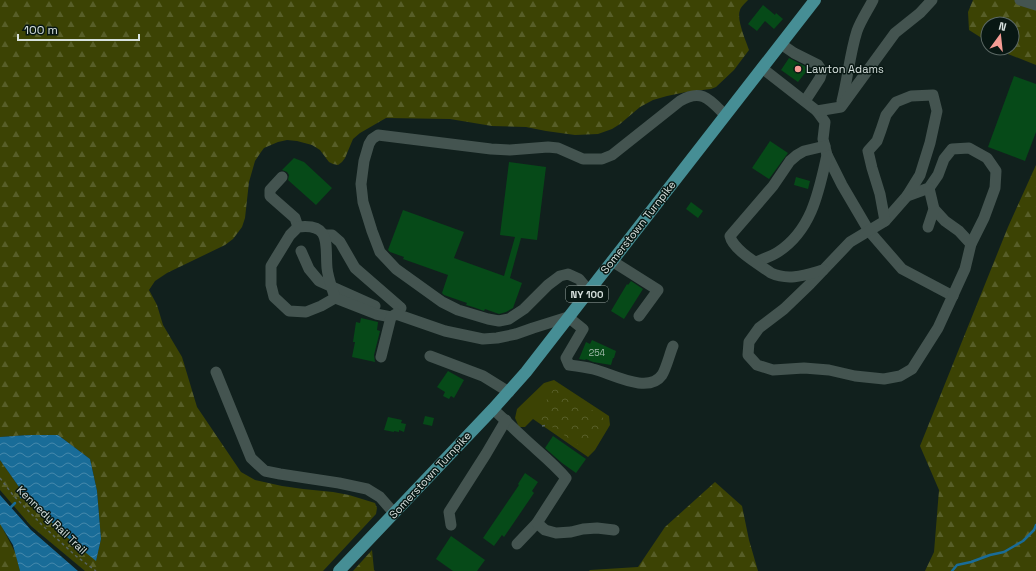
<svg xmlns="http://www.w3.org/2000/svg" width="1036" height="571" font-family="'Space Grotesk',sans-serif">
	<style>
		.grass { fill: #3c4304 }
		.forest { fill: url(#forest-firs) }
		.park { fill: url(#park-crowns) }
		.water { fill: url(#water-waves) }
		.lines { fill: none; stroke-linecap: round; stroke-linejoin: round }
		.stream { stroke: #196c98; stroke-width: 2.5 }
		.building { fill: #064a18 }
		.path { stroke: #576461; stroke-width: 1.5; stroke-dasharray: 3 3; stroke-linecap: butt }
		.minor { stroke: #445450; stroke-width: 11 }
		.major { stroke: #468e95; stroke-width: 12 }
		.poi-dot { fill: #f59c94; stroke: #081713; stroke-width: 1.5 }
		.labels { text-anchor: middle; stroke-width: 3; stroke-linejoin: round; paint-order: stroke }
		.number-label { font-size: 9px; fill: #a3bbac }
		.shield { fill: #081713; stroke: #99a4a1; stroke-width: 1 }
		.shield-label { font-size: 10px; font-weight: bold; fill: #d7e1de }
		.poi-label { font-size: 11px; fill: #d7e1de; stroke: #081713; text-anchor: start }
		.street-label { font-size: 11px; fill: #d7e1de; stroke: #081713 }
	</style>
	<defs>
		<pattern id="forest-firs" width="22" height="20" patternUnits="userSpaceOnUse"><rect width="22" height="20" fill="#3c4304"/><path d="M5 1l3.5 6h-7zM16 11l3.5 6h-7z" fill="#575e28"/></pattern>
		<pattern id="park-crowns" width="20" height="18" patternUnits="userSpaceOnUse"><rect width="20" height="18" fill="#3c4304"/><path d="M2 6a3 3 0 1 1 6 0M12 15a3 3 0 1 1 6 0" fill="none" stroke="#575e28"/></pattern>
		<pattern id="water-waves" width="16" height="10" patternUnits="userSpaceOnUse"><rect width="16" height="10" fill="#196c98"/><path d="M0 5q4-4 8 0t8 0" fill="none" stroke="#4588ab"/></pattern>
	</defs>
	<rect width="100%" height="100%" fill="#11201d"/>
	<polygon class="grass" points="554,380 609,416 610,425 595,450 588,457 533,419 525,427 519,427 515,418 517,409 544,383"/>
	<g class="forest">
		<path d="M0,0H748C745,3 741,7 740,10C736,19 746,41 749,50L734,70L716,87L711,89L686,92L667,96L653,100L640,107L620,124L612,129L598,134L575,135L546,131L526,127L492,126L450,119L386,118L360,133L353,139L345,158L342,162L338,165L333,164L329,162L320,150L312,145L297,141L287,140L278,142L264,148L261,152L255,161L249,182L245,218L242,227L233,239L225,245L167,273L155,281L149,290L157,305L163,325L182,357L197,407L241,472L255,480L282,486L303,489L333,492L349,495L375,503L377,508L376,514L323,571H85L31,526L0,490V460L24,494L62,533L96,560L101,539L97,491L90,459L58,435H29L0,437Z"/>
		<polygon points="973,0 1036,0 1036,65 1003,52 997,48 1012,48 1012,24 988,24 988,42 969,30 968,12"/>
		<polygon points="1036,165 1036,571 925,571 934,552 939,490 920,446 1008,227"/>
		<polygon points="715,482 742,506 749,540 758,571 589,571 590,570 638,567 665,527"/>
		<polygon points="0,523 16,554 20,571 0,571"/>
		<polygon points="372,550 374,570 375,571 353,571"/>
	</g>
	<polygon class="park" points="561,388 605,419 606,424 590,447 584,449 539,418 538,413 553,390"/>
	<g class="water">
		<polygon points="29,435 58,435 90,459 97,491 101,539 96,561 62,533 24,494 0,460 0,437"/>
		<polygon points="0,495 31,530 78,571 20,571 13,545 0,524"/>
	</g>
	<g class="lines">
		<g class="stream">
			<polyline points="21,497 24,494"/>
			<polyline points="11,507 15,503"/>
			<polyline points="952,571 957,565 971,562 990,555 1004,552 1023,541 1034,530 1036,525"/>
		</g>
	</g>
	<g class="building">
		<polygon points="763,5 775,15 776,13 783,19 774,29 765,21 757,31 748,24"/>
		<polygon points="789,58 810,69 806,74 805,73 798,82 781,70"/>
		<polygon points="1014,76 1036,84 1036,132 1025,161 988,147"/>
		<polygon points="770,141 788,153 769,179 752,168"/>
		<polygon points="294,158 304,162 332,188 316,205 288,180 289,175 287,172 282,170"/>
		<polygon points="509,162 546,167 537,240 521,238 510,278 522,283 513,308 506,312 499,314 485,309 484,311 473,307 466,305 467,303 444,295 442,293 448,275 403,259 404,257 390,252 388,250 403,210 464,232 454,258 504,276 515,237 500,235"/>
		<polygon points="796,177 810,181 808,189 794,185"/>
		<polygon points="691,202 703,211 698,218 686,209"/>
		<polygon points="631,281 643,289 624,319 611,311 627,284 628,285"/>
		<polygon points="361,318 378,322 377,330 380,331 374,355 375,362 352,357 355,342 353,342 356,322 360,323"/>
		<polygon points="592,340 616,351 614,358 613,358 611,365 593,362 586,359 585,360 579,359 586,342 590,344"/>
		<polygon points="448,371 464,380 454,398 451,396 449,399 443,396 445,392 437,387"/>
		<polygon points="425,416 434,418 432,426 423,424"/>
		<polygon points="388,417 402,420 401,423 406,424 404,432 399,430 399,432 394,431 394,432 384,430"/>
		<polygon points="553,436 586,459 576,473 562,463 545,448"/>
		<polygon points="525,473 538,482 532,491 534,493 504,537 502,535 494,546 483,538 519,485 518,484"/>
		<polygon points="451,536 485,560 477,571 453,571 436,559"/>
	</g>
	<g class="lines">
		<g class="path">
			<polyline points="542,426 548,425"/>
			<polyline points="0,478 13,495 44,527 76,556 96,571"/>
		</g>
		<g class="minor">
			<polyline points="1020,0 1036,5"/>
			<polyline points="781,44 794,53 818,65 822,71 820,78 805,101"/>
			<polyline points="762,68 817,111 825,122 823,139 827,155 842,185 869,231 902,269 953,296"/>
			<path d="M842,101C848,77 850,53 857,31C861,20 868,10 873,0"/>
			<polyline points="817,111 841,107 895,33 920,13 932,0"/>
			<polygon points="969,148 987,158 996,171 995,188 984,218 971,244 965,269 938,328 912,369 900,376 884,379 855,376 829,370 804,368 773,370 757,365 748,355 749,342 759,328 784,309 810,284 850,242 885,221 907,196 929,188 938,175 944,159 952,149"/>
			<polyline points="282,177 270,190 270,196 295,218 298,227"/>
			<polyline points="934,209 945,221 959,231 971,244"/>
			<polyline points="885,221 880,194 872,168 868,151 877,141 881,130 886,115 896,102 911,96 933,95 937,111 930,143 920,175 907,196"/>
			<polyline points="928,227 934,209 929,188"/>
			<polyline points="324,235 332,235 340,242 355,268 401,308"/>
			<polyline points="301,251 309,269 319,281 375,306"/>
			<polyline points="612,261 658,290 639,316"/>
			<path d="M756,262C763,259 772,256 778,252C812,230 819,191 827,155"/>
			<path d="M823,270C805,275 789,281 771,273C760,265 733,250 730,236L773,186L790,161L797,155L804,151L825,146"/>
			<path d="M589,291L579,279L568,274L560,276L548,285L524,309L509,319L499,321L488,319L458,310L442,302L396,269L380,252L372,231L363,202L361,184L364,161L369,144L372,139L378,135L491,149L510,150L548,147L558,148L583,159H602L612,155L680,101C702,88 710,100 725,115"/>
			<path d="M335,298L321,306L306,312L289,311L274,297L271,285V266L290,235L298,227C332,223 325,245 327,268C328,278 332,288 335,298L376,314L391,317"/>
			<polyline points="430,356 483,376 509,392"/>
			<path d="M381,357L391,317L396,314L445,331L483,339L497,338L516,334L533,328L568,317L583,329L566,358L569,365C577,366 585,367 593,369C611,373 648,395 662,375C666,369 670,353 673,346"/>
			<polyline points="216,372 251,458 265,471 280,474 339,483 367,489 380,497 394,513"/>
			<path d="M493,409C504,419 514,429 525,439C539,452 554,464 566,478L537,523L517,544"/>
			<polyline points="537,523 545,530 556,533 571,532 583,529 597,528 614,530"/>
			<polyline points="451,525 449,512 486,454 506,420"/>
		</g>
		<polyline class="major" points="339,571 493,409 526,372 815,0"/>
	</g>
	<circle class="poi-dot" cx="798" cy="69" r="4"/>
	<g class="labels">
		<g class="number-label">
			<text x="597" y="356">254</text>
		</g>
		<rect class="shield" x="566" y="286" width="42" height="16" rx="3"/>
		<g class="shield-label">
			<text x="587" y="298">NY 100</text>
		</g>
		<g class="poi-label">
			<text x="806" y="73">Lawton Adams</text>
		</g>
		<g class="street-label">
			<text transform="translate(638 227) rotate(-52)" y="4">Somerstown Turnpike</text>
			<text transform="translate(430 475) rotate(-47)" y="4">Somerstown Turnpike</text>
			<text transform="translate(52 520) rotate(44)" y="4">Kennedy Rail Trail</text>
		</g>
	</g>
	<g transform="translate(1000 36) rotate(15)"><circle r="19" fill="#081713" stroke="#5b6864"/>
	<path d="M0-3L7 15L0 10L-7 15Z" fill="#f59c94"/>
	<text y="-6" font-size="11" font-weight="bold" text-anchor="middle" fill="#d7e1de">N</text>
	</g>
	<path d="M18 34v6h121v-6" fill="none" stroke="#d7e1de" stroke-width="2"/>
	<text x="24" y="34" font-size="12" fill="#d7e1de" stroke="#081713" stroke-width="3" paint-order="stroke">100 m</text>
</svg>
